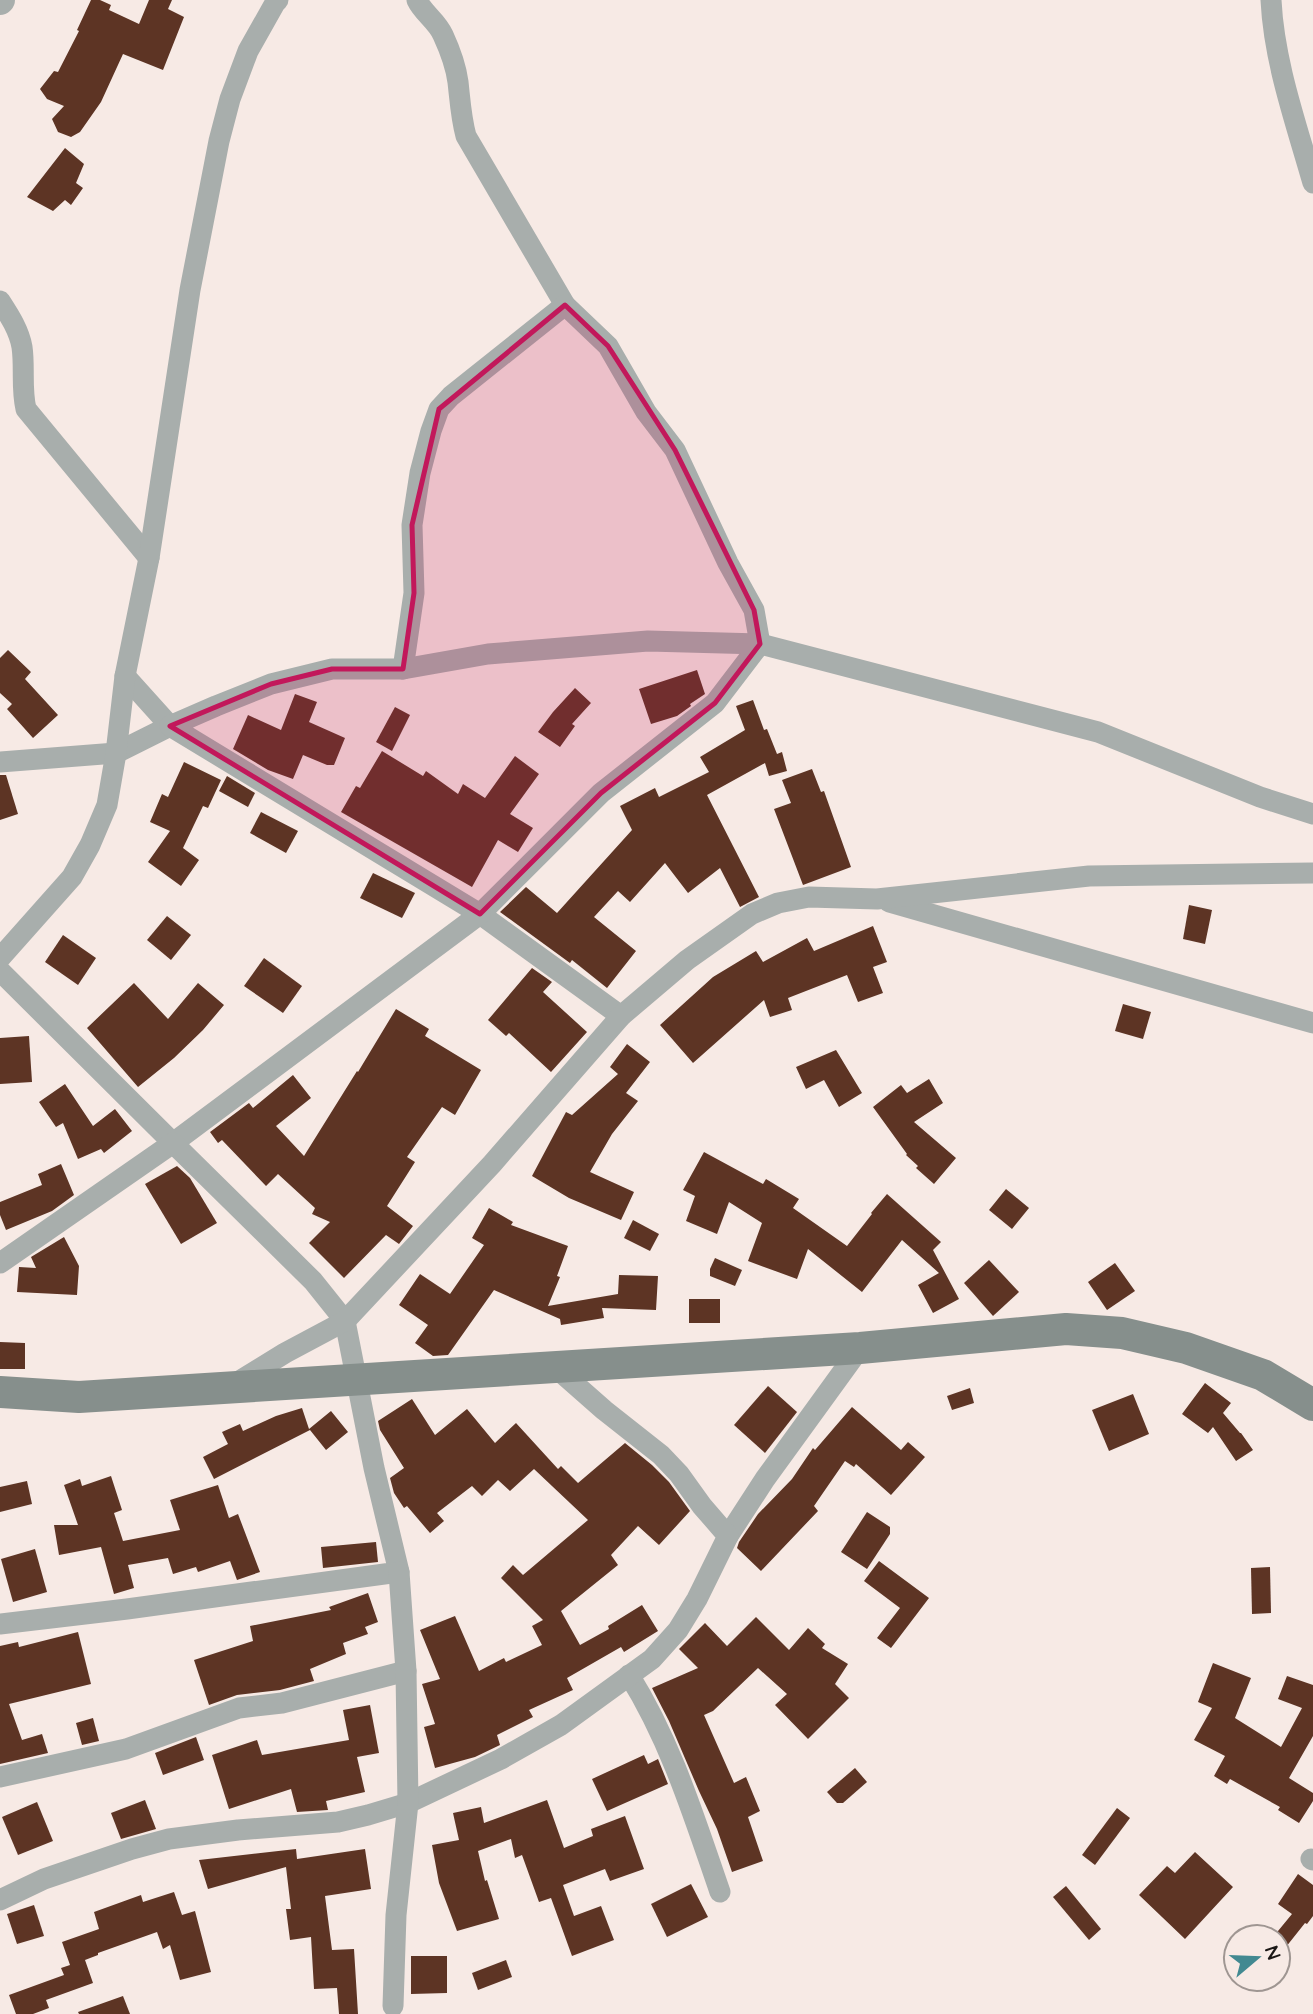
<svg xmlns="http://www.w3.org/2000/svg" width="1313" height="2014" font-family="Quicksand,sans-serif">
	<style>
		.building { fill: #5d3424 }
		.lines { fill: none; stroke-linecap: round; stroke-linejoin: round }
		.minor { stroke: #a8aeac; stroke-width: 21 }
		.tertiary { stroke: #a8aeac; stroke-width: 28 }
		.secondary { stroke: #868f8c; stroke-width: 32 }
		.marked { fill: #c2185b; fill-opacity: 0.2; stroke: #c2185b; stroke-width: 5; stroke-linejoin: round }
	</style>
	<rect width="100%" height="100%" fill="#f7eae5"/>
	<g class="building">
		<polygon points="91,0 100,0 111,5 109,10 139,24 149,0 172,0 168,9 184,17 163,70 123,54 101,102 80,132 71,137 58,132 52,119 64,106 47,99 40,89 54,71 58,72 79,31 77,30"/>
		<polygon points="65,148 84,164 76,183 83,188 71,205 65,200 53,211 27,197"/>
		<polygon points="8,650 31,672 25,679 58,715 33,738 7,709 12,704 0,693 0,658"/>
		<polygon points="697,670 705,694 690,704 691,706 677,716 651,724 639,689"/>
		<polygon points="575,688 591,703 572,724 575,726 560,747 538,732 553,712"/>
		<polygon points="295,694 317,702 309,722 345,738 334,765 327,765 303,755 293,779 268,770 233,749 248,715 281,730"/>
		<polygon points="753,700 764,730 767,729 777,754 782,752 787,771 769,776 765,763 707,795 759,897 740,907 720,868 688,893 665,863 630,902 618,891 594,917 636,951 607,988 572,960 570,963 500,912 526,887 557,913 632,830 620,806 655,788 659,797 709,772 700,757 745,730 736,706"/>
		<polygon points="395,707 410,715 392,751 376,742"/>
		<polygon points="382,751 423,776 426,771 458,794 463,784 485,798 515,756 539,774 510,814 533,828 518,852 498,840 472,887 341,812 356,786 360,788"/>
		<polygon points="184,762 221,780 208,808 203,806 183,848 199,860 181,886 148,862 170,831 150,822 162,794 168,797"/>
		<polygon points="812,769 821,792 824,791 851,867 803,885 774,809 791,803 782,780"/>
		<polygon points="0,775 6,775 18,814 0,820"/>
		<polygon points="227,776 255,793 248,807 219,791"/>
		<polygon points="261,812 298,831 286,853 250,833"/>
		<polygon points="373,873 415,893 402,918 360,898"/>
		<polygon points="1189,905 1212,910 1205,944 1183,939"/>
		<polygon points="167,916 191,935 171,960 147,940"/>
		<polygon points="873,926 887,962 873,967 883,993 858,1002 847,975 788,998 792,1010 770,1017 764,1000 693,1063 660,1025 713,977 756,951 763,962 807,938 814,951"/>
		<polygon points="63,935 96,958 78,985 45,962"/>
		<polygon points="264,958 302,986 283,1013 244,986"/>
		<polygon points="532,968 552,982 543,992 587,1032 551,1072 509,1033 506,1036 488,1020"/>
		<polygon points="134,983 168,1019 198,983 224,1005 203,1030 174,1058 138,1087 87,1028"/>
		<polygon points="1123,1004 1151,1012 1143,1039 1115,1031"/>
		<polygon points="396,1009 429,1029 425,1036 481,1070 455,1115 442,1107 407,1157 415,1162 387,1206 413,1226 399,1244 386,1235 344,1278 309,1243 330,1222 312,1214 315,1208 278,1174 266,1186 222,1140 218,1143 210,1132 249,1103 253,1108 293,1075 311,1098 276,1126 304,1156 357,1071 358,1072"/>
		<polygon points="29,1036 32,1082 0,1084 0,1038"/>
		<polygon points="627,1044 650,1062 626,1093 638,1101 612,1134 590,1172 634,1192 621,1220 569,1198 532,1176 566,1112 572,1115 618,1074 610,1067"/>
		<polygon points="836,1050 862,1093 839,1107 824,1080 806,1089 796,1067"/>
		<polygon points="929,1079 943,1103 914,1122 956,1158 934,1184 916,1168 918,1166 906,1155 907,1154 873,1107 901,1085 907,1093"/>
		<polygon points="65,1084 93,1126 115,1109 132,1131 104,1153 101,1149 78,1159 63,1123 56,1127 39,1102"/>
		<polygon points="704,1152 763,1184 766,1179 799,1199 793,1208 847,1246 872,1214 871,1213 887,1194 941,1242 933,1250 959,1299 933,1313 918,1285 939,1273 902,1240 862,1292 808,1249 797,1279 748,1261 762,1223 729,1202 717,1234 686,1221 695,1196 683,1190"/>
		<polygon points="61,1164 74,1195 52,1211 6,1230 0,1215 0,1202 42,1185 38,1174"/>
		<polygon points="177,1166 190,1178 217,1223 181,1244 145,1184"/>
		<polygon points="1006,1189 1029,1208 1012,1229 989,1210"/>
		<polygon points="489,1208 513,1222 511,1225 568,1246 557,1276 560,1277 548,1306 618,1294 619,1275 658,1276 656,1310 602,1308 604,1318 561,1325 560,1319 494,1290 448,1355 433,1356 415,1343 428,1325 399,1305 420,1274 450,1294 484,1245 472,1238"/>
		<polygon points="633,1220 659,1234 650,1251 624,1238"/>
		<polygon points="64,1237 79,1266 77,1295 17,1292 19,1267 36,1268 31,1257"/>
		<polygon points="715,1258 742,1270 735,1286 710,1276 710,1269"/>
		<polygon points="989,1260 1019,1292 993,1316 964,1283"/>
		<polygon points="1115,1263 1135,1291 1107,1310 1088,1282"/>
		<rect x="689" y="1299" width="31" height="24"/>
		<polygon points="0,1342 25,1343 25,1369 0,1369"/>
		<polygon points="1205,1383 1231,1403 1223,1413 1240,1433 1241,1433 1253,1450 1236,1461 1213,1427 1208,1433 1182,1414"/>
		<polygon points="768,1386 797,1412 765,1453 734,1425"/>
		<polygon points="970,1388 974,1403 952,1410 947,1396"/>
		<polygon points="1133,1394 1149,1434 1109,1451 1092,1410"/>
		<polygon points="412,1399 435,1435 467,1409 495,1443 516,1423 558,1469 561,1466 578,1483 625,1443 652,1465 669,1482 690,1511 659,1545 638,1526 611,1555 618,1565 561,1611 580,1645 609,1629 608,1626 642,1605 658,1631 624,1652 621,1647 567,1678 573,1690 529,1710 533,1717 497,1735 500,1745 475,1757 435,1768 424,1727 435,1724 422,1684 440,1679 420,1630 455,1616 479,1671 504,1658 506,1662 542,1645 532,1626 543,1620 501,1578 513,1565 523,1575 588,1520 534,1469 510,1491 498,1480 482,1496 472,1486 437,1513 444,1521 430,1533 407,1506 404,1508 394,1493 390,1478 404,1468 380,1430 378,1421"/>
		<polygon points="852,1407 901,1450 908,1442 925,1457 891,1495 856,1464 854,1467 845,1461 814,1506 818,1511 761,1571 737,1548 739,1542 758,1514 792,1479 813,1448 815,1450"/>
		<polygon points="302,1408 309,1429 331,1411 348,1432 326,1450 310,1430 214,1479 203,1457 228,1444 222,1432 240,1424 243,1431 276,1416"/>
		<polygon points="111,1476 122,1510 114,1513 123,1541 180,1530 170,1500 218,1485 229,1518 238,1514 260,1572 237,1580 230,1561 198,1572 196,1567 173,1574 168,1558 128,1565 134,1588 114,1594 101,1547 59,1555 54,1525 78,1525 64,1485 80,1479 82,1486"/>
		<polygon points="27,1481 32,1504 0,1512 0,1487"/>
		<polygon points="867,1512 890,1527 890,1534 867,1569 841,1552"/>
		<polygon points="376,1542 378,1562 323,1568 321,1547"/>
		<polygon points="35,1549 47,1592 13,1602 1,1559"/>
		<polygon points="879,1561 929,1598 891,1648 877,1638 900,1608 864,1581"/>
		<polygon points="1270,1567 1271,1613 1252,1614 1251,1568"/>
		<polygon points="368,1593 378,1622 365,1627 368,1634 343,1643 346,1654 310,1669 314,1681 280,1690 237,1695 209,1705 194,1660 253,1641 250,1626 331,1610 329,1607"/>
		<polygon points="756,1617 789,1650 808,1628 825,1644 822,1648 848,1664 835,1684 849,1698 808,1739 775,1705 787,1694 758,1668 713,1711 704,1715 734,1783 746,1777 760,1811 748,1817 763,1861 732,1872 717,1829 699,1791 669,1721 652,1688 698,1668 679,1649 705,1623 727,1646"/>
		<polygon points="78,1632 91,1684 9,1704 22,1740 42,1734 48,1753 0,1764 0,1646 18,1642 19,1647"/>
		<polygon points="1213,1663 1251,1678 1235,1718 1281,1747 1302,1708 1278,1699 1287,1676 1313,1685 1313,1736 1289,1778 1313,1793 1313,1801 1299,1823 1278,1810 1280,1807 1230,1779 1227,1784 1214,1776 1225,1756 1194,1740 1212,1708 1198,1702"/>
		<polygon points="370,1705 379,1753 357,1757 365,1792 326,1801 328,1810 297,1812 291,1789 229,1809 212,1755 257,1740 262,1755 349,1740 343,1710"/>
		<polygon points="93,1718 99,1741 82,1745 76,1723"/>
		<polygon points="196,1737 204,1760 163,1775 155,1753"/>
		<polygon points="644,1755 648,1764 658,1759 668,1784 607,1811 592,1779"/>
		<polygon points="855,1768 867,1782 843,1803 837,1803 827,1792"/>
		<polygon points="145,1800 156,1829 121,1839 111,1813"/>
		<polygon points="547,1800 564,1848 593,1836 591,1829 625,1816 644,1869 610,1881 605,1869 563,1885 574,1916 601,1906 614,1940 572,1956 551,1898 539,1902 522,1855 515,1858 511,1839 478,1851 485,1881 487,1880 499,1919 457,1931 439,1883 432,1845 459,1840 453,1813 481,1807 484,1823"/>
		<polygon points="37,1802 53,1841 18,1855 2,1817"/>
		<polygon points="1117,1808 1130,1818 1095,1865 1082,1855"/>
		<polygon points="296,1849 297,1859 365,1849 371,1889 325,1896 332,1950 354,1949 358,2014 339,2014 337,1988 314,1989 311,1937 290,1940 286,1909 291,1909 286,1867 208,1889 199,1860"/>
		<polygon points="1195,1852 1233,1887 1185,1939 1139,1895 1167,1866 1175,1873"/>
		<polygon points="1298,1874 1313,1885 1313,1916 1307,1924 1305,1923 1278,1957 1278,1931 1292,1914 1278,1904"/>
		<polygon points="691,1884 708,1917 667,1937 651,1904"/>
		<polygon points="1066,1886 1101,1929 1089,1940 1053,1897"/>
		<polygon points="174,1892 182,1915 195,1911 211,1972 180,1980 170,1945 163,1949 157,1932 98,1953 98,1955 85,1960 93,1983 46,2000 49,2008 33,2014 16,2014 9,1995 64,1975 61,1968 70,1965 62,1942 99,1929 94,1912 141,1895 143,1902"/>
		<polygon points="34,1905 44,1936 17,1944 7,1914"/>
		<polygon points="411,1956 447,1956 447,1993 411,1994"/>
		<polygon points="506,1960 512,1977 478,1990 472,1973"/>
		<polygon points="123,1996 130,2014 79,2014 78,2012"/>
	</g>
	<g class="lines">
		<g class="minor">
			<path d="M417,0C423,13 437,21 443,35C449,48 456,67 458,82C460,100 461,118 466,136L565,305L608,346L646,412L675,450L728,563L754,610L760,644L715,703L601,793L480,914L621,1016"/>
			<path d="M1271,0C1274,62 1296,123 1313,183"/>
			<path d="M0,301C9,315 19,330 22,347C25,368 21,388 26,409L149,558"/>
			<polyline points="403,669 414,593 412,525 420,473 431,431 439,409 451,396 565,305"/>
			<polyline points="0,762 116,753 170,726 125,676"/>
			<polyline points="889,902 1313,1023"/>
			<polyline points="0,958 72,877 90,845 107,805 116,753 125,676 149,558 190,290 219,141 230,99 248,51 275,3 278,0"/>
			<polyline points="0,971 173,1143 480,914 170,726 216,706 271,684 332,669 403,669 488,654 648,641 760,644 1098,732 1260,797 1313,814"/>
			<polyline points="0,1263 173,1143 313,1281 345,1321 374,1468 399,1572 127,1609 0,1624"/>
			<polyline points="233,1385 285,1353 345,1321 492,1164 621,1016 687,960 752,914 778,903 809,897 877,899 1089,876 1313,873"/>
			<polyline points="728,1536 765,1479 860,1348"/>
			<path d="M629,1675C671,1742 694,1817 720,1892"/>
			<polyline points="0,1777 126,1749 239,1708 282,1703 406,1671"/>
			<polyline points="1311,1859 1313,1860"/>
			<polyline points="0,1900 44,1879 132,1849 169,1839 238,1830 338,1822 368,1815 408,1803 501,1759 561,1725 652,1659 678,1630 697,1599 728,1536 702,1506 679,1474 661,1455 604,1410 554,1366"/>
			<polyline points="393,2006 396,1915 408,1803 406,1671 399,1572"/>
		</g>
		<polyline class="tertiary" points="0,1 1,0"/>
		<polyline class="secondary" points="0,1392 79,1397 860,1348 1066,1329 1122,1333 1186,1348 1263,1375 1313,1405"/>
	</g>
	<path class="marked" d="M565,305L608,346L675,450L754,610L760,644L715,703L601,793L480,914L170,726L271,684L332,669H403L414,593L412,525L439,409Z"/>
	<g transform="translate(1257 1958) rotate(71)"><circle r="33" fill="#f7eae5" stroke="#9f9692" stroke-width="2"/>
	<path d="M0-5L12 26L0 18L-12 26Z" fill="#428991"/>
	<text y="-10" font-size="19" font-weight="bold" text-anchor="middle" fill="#1b1715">N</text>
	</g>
</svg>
